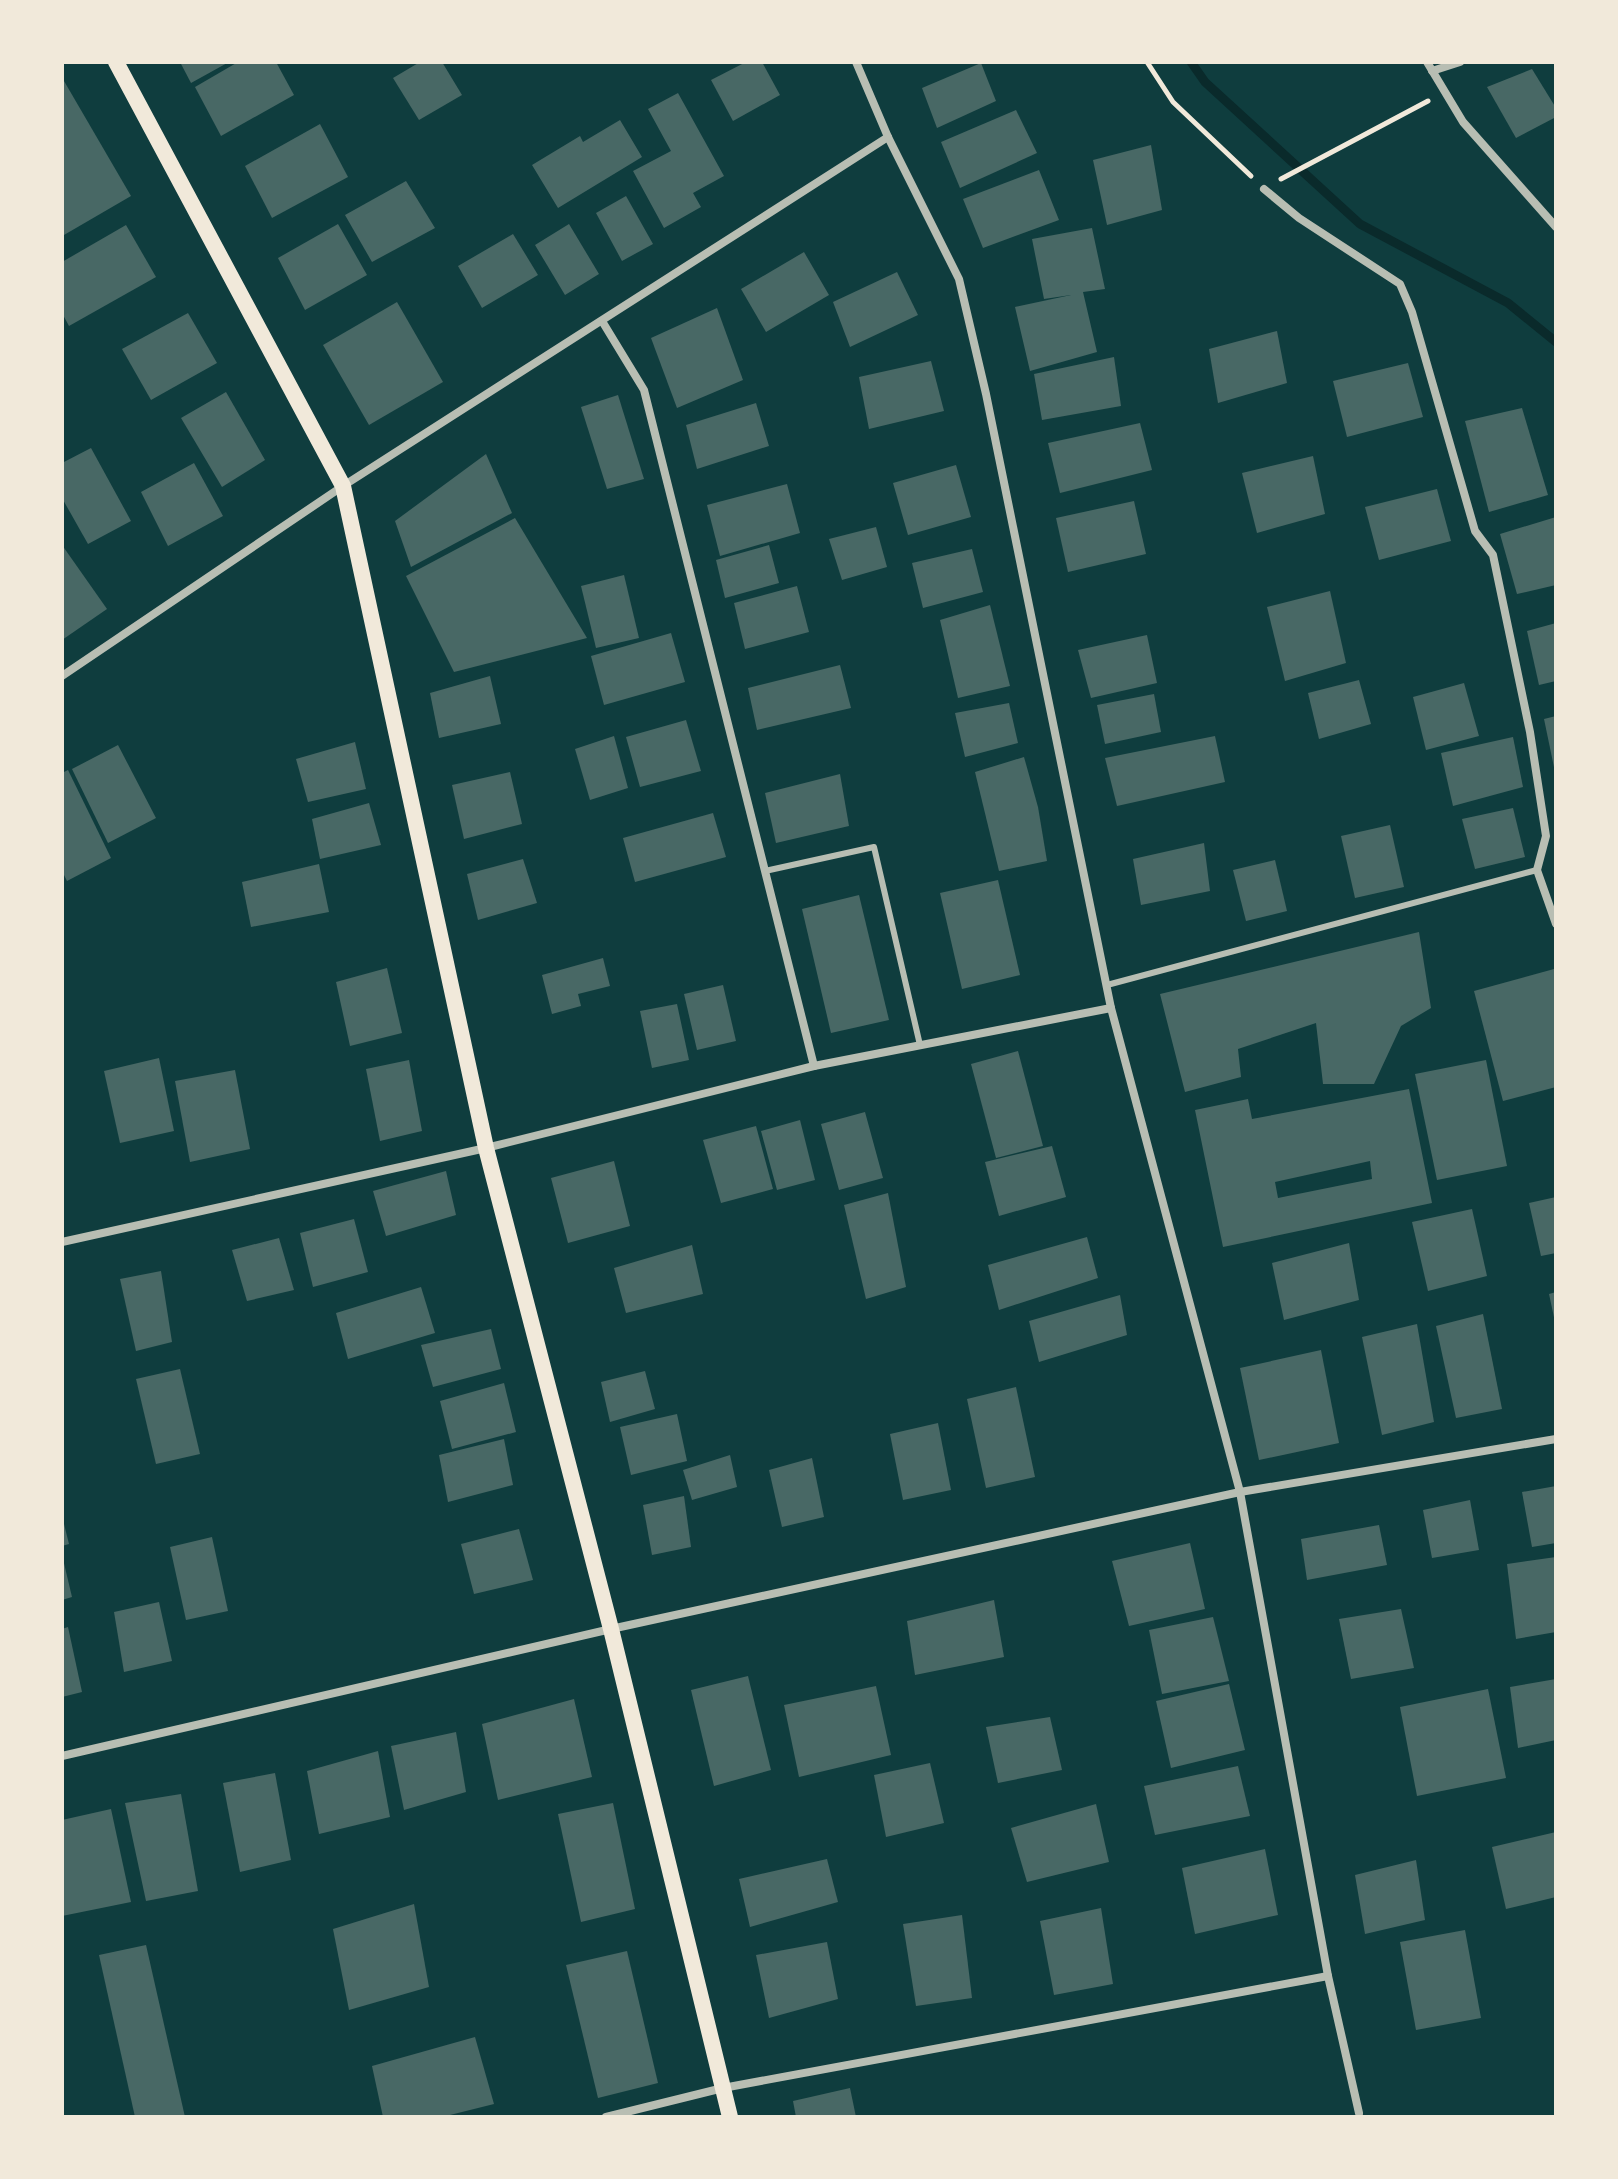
<svg xmlns="http://www.w3.org/2000/svg" width="1618" height="2179" font-family="'Sofia Sans Condensed',sans-serif">
	<style>
		.lines { fill: none; stroke-linecap: round; stroke-linejoin: round }
		.stream { stroke: #0a2a2b; stroke-width: 9 }
		.building { fill: #486865; fill-rule: evenodd }
		.path { stroke: #f1e9da; stroke-width: 5 }
		.service { stroke: #b8beb3; stroke-width: 6 }
		.minor { stroke: #b8beb3; stroke-width: 8 }
		.secondary { stroke: #f1e9da; stroke-width: 16 }
	</style>
	<rect width="100%" height="100%" fill="#0f3d3e"/>
	<g class="lines">
		<polyline class="stream" points="1191,62 1205,82 1360,224 1508,303 1556,342"/>
	</g>
	<g class="building">
		<polygon points="180,62 229,62 191,83"/>
		<polygon points="238,62 276,62 294,95 221,136 195,87"/>
		<polygon points="420,62 442,62 462,95 419,120 393,78"/>
		<polygon points="746,62 762,62 780,95 733,121 711,80"/>
		<polygon points="981,63 996,101 937,128 922,88"/>
		<polygon points="1532,69 1556,108 1556,117 1516,138 1487,87"/>
		<polygon points="64,81 131,196 64,235 62,82"/>
		<polygon points="678,93 724,176 693,193 701,207 664,228 633,171 671,151 648,109"/>
		<polygon points="1016,110 1037,153 960,188 941,142"/>
		<polygon points="620,120 642,157 558,208 532,165 580,136 583,142"/>
		<polygon points="320,124 348,177 272,218 245,166"/>
		<polygon points="1151,145 1162,210 1107,225 1093,160"/>
		<polygon points="1039,170 1059,220 983,248 963,199"/>
		<polygon points="406,181 435,228 372,262 345,215"/>
		<polygon points="626,196 653,244 622,261 596,213"/>
		<polygon points="338,224 367,275 305,310 278,258"/>
		<polygon points="569,224 599,274 565,295 535,245"/>
		<polygon points="126,225 156,277 69,326 62,313 62,262"/>
		<polygon points="1092,228 1105,289 1083,292 1097,352 1030,371 1015,307 1071,295 1044,299 1032,239"/>
		<polygon points="513,234 538,275 482,308 458,266"/>
		<polygon points="804,252 829,295 766,332 741,289"/>
		<polygon points="897,272 918,315 850,347 833,302"/>
		<polygon points="397,302 443,382 369,425 323,345"/>
		<polygon points="717,308 743,380 677,408 651,338"/>
		<polygon points="188,313 217,363 151,400 122,349"/>
		<polygon points="1277,331 1287,383 1218,403 1209,349"/>
		<polygon points="1114,357 1121,406 1042,420 1034,374"/>
		<polygon points="931,361 944,411 869,429 859,377"/>
		<polygon points="1408,363 1423,417 1347,437 1333,381"/>
		<polygon points="226,392 265,460 222,487 181,418"/>
		<polygon points="618,395 644,479 607,489 581,407"/>
		<polygon points="756,403 769,446 697,469 686,425"/>
		<polygon points="1522,408 1548,495 1489,512 1465,421"/>
		<polygon points="1140,423 1152,470 1060,493 1048,443"/>
		<polygon points="91,448 131,521 88,544 62,498 62,463"/>
		<polygon points="486,454 512,513 411,567 395,521"/>
		<polygon points="1313,456 1325,514 1257,533 1242,473"/>
		<polygon points="194,463 223,516 168,546 141,492"/>
		<polygon points="956,465 971,517 908,535 893,483"/>
		<polygon points="787,484 800,533 720,556 707,505"/>
		<polygon points="1437,489 1451,541 1379,560 1365,507"/>
		<polygon points="1134,501 1146,554 1068,572 1056,518"/>
		<polygon points="1556,517 1556,585 1517,594 1500,534"/>
		<polygon points="515,518 587,638 454,672 406,576"/>
		<polygon points="876,527 887,567 842,580 829,539"/>
		<polygon points="62,545 107,609 62,640"/>
		<polygon points="769,545 779,583 725,598 716,560"/>
		<polygon points="972,549 983,592 923,608 912,563"/>
		<polygon points="624,575 639,638 596,648 581,586"/>
		<polygon points="797,586 809,632 745,649 734,603"/>
		<polygon points="1330,591 1346,663 1285,681 1267,607"/>
		<polygon points="990,605 1010,686 958,698 940,620"/>
		<polygon points="1556,623 1556,681 1539,685 1527,631"/>
		<polygon points="671,633 685,682 604,705 591,656"/>
		<polygon points="1147,635 1157,683 1091,698 1078,650"/>
		<polygon points="840,665 851,708 757,730 748,688"/>
		<polygon points="490,676 501,724 439,738 430,693"/>
		<polygon points="1359,680 1371,724 1319,739 1308,693"/>
		<polygon points="1464,683 1479,736 1426,750 1413,697"/>
		<polygon points="1154,694 1161,732 1105,744 1097,705"/>
		<polygon points="1009,703 1018,743 965,757 955,713"/>
		<polygon points="1556,716 1556,772 1555,772 1544,719"/>
		<polygon points="686,720 701,771 640,787 626,737"/>
		<polygon points="614,736 628,788 590,800 575,749"/>
		<polygon points="1215,736 1225,782 1117,806 1105,758"/>
		<polygon points="1513,737 1523,787 1453,806 1441,753"/>
		<polygon points="355,742 366,789 308,802 296,759"/>
		<polygon points="118,745 156,818 108,843 72,769"/>
		<polygon points="1024,757 1038,807 1047,861 999,871 975,772"/>
		<polygon points="68,770 111,858 67,881 62,871 62,773"/>
		<polygon points="510,772 522,824 464,839 452,785"/>
		<polygon points="840,774 849,826 776,843 765,793"/>
		<polygon points="369,803 381,845 320,859 312,819"/>
		<polygon points="1513,808 1525,857 1475,869 1462,819"/>
		<polygon points="713,813 726,857 635,882 623,838"/>
		<polygon points="1390,825 1404,887 1355,898 1341,836"/>
		<polygon points="1204,843 1210,891 1141,905 1133,859"/>
		<polygon points="523,859 537,903 478,920 467,874"/>
		<polygon points="1275,860 1287,911 1246,921 1233,870"/>
		<polygon points="319,864 329,912 251,927 242,882"/>
		<polygon points="998,880 1020,975 962,989 940,893"/>
		<polygon points="859,895 889,1020 831,1033 802,909"/>
		<polygon points="1419,932 1431,1008 1401,1026 1374,1084 1323,1084 1316,1023 1238,1049 1241,1077 1185,1092 1160,994"/>
		<polygon points="603,958 610,986 578,994 581,1006 552,1014 542,975"/>
		<polygon points="387,968 402,1033 350,1046 336,982"/>
		<polygon points="1554,969 1556,1087 1503,1101 1474,991"/>
		<polygon points="723,985 736,1041 697,1050 684,994"/>
		<polygon points="677,1004 689,1060 652,1068 640,1011"/>
		<polygon points="1018,1051 1043,1146 996,1158 971,1064"/>
		<polygon points="159,1058 174,1131 120,1143 104,1071"/>
		<polygon points="409,1060 422,1131 380,1141 366,1069"/>
		<polygon points="1486,1060 1507,1166 1437,1180 1415,1074"/>
		<polygon points="235,1070 250,1149 190,1162 175,1081"/>
		<path d="M1409,1089L1432,1203L1223,1247L1195,1110L1248,1099L1252,1119ZM1370,1161L1372,1179L1278,1198L1275,1182Z"/>
		<polygon points="865,1112 883,1178 839,1190 821,1124"/>
		<polygon points="800,1120 815,1180 777,1190 761,1131"/>
		<polygon points="756,1126 773,1189 721,1203 703,1140"/>
		<polygon points="1052,1146 1066,1197 999,1216 985,1162"/>
		<polygon points="614,1161 630,1226 568,1243 551,1178"/>
		<polygon points="446,1171 456,1215 386,1236 373,1191"/>
		<polygon points="888,1193 906,1287 866,1299 844,1205"/>
		<polygon points="1556,1197 1556,1253 1541,1256 1529,1203"/>
		<polygon points="1472,1209 1487,1276 1428,1291 1412,1222"/>
		<polygon points="354,1219 368,1272 313,1287 300,1233"/>
		<polygon points="1087,1237 1098,1278 999,1310 988,1265"/>
		<polygon points="279,1238 294,1290 247,1301 232,1250"/>
		<polygon points="1349,1243 1359,1300 1284,1320 1272,1263"/>
		<polygon points="692,1245 703,1294 626,1313 614,1268"/>
		<polygon points="161,1271 172,1342 136,1351 120,1279"/>
		<polygon points="421,1287 435,1333 348,1359 336,1313"/>
		<polygon points="1556,1292 1556,1322 1555,1322 1549,1294"/>
		<polygon points="1120,1295 1127,1335 1039,1362 1029,1321"/>
		<polygon points="1483,1314 1502,1409 1456,1418 1436,1326"/>
		<polygon points="1417,1324 1434,1422 1382,1435 1362,1337"/>
		<polygon points="491,1329 501,1369 433,1387 421,1345"/>
		<polygon points="1321,1350 1339,1443 1259,1460 1240,1368"/>
		<polygon points="180,1369 200,1454 156,1464 136,1379"/>
		<polygon points="645,1371 655,1409 610,1422 601,1382"/>
		<polygon points="504,1383 516,1432 452,1449 440,1401"/>
		<polygon points="1016,1387 1035,1477 986,1488 967,1399"/>
		<polygon points="677,1414 687,1461 631,1475 620,1427"/>
		<polygon points="938,1423 951,1490 903,1500 890,1434"/>
		<polygon points="504,1439 513,1485 448,1502 439,1455"/>
		<polygon points="730,1455 737,1487 692,1500 683,1470"/>
		<polygon points="812,1458 824,1517 782,1527 769,1470"/>
		<polygon points="1556,1486 1556,1543 1532,1547 1522,1492"/>
		<polygon points="684,1496 691,1547 652,1555 643,1505"/>
		<polygon points="1470,1500 1479,1550 1432,1558 1423,1510"/>
		<polygon points="62,1516 69,1544 62,1546"/>
		<polygon points="1379,1525 1387,1565 1307,1580 1301,1539"/>
		<polygon points="519,1529 533,1580 474,1594 461,1544"/>
		<polygon points="212,1537 228,1611 186,1620 170,1547"/>
		<polygon points="1190,1543 1205,1609 1129,1626 1112,1561"/>
		<polygon points="1556,1557 1556,1632 1516,1639 1507,1564"/>
		<polygon points="63,1559 72,1597 62,1600 62,1560"/>
		<polygon points="994,1600 1004,1657 915,1675 907,1621"/>
		<polygon points="159,1602 172,1661 124,1672 114,1612"/>
		<polygon points="1401,1609 1414,1668 1351,1679 1339,1619"/>
		<polygon points="1213,1617 1229,1681 1162,1694 1149,1630"/>
		<polygon points="68,1627 82,1692 62,1697 62,1629"/>
		<polygon points="748,1676 771,1770 714,1786 691,1690"/>
		<polygon points="1556,1679 1556,1740 1518,1748 1510,1687"/>
		<polygon points="1229,1684 1245,1750 1171,1768 1156,1701"/>
		<polygon points="876,1686 891,1755 799,1777 784,1705"/>
		<polygon points="1488,1689 1506,1778 1417,1796 1400,1707"/>
		<polygon points="574,1699 592,1777 498,1800 482,1724"/>
		<polygon points="1050,1717 1062,1770 998,1783 986,1727"/>
		<polygon points="456,1732 466,1792 404,1810 391,1746"/>
		<polygon points="378,1751 390,1817 319,1834 307,1771"/>
		<polygon points="930,1763 944,1823 886,1837 874,1775"/>
		<polygon points="1238,1766 1250,1816 1155,1835 1144,1786"/>
		<polygon points="275,1773 291,1860 240,1872 223,1783"/>
		<polygon points="181,1794 198,1891 146,1901 125,1803"/>
		<polygon points="613,1803 635,1909 581,1922 558,1814"/>
		<polygon points="1096,1804 1109,1862 1027,1882 1011,1828"/>
		<polygon points="111,1809 131,1902 62,1916 62,1820"/>
		<polygon points="1556,1832 1556,1897 1506,1909 1492,1847"/>
		<polygon points="1265,1849 1278,1915 1195,1934 1182,1868"/>
		<polygon points="827,1859 838,1902 750,1927 739,1879"/>
		<polygon points="1416,1860 1425,1920 1365,1934 1355,1875"/>
		<polygon points="414,1904 429,1987 349,2010 333,1929"/>
		<polygon points="1101,1908 1113,1984 1054,1995 1040,1921"/>
		<polygon points="962,1915 972,1998 916,2006 903,1924"/>
		<polygon points="1465,1930 1481,2018 1416,2030 1400,1942"/>
		<polygon points="827,1942 838,1999 769,2018 756,1955"/>
		<polygon points="146,1945 185,2117 135,2117 99,1955"/>
		<polygon points="627,1951 658,2083 598,2098 566,1965"/>
		<polygon points="475,2037 494,2104 442,2117 383,2117 372,2066"/>
		<polygon points="850,2088 856,2117 796,2117 793,2101"/>
	</g>
	<g class="lines">
		<g class="path">
			<polyline points="1147,62 1173,102 1251,176"/>
			<polyline points="1281,179 1428,101"/>
		</g>
		<g class="service">
			<polyline points="765,871 874,847 920,1045"/>
			<polyline points="1107,985 1537,870"/>
		</g>
		<g class="minor">
			<polyline points="856,62 888,137 959,279 986,394 1111,1008 1240,1492 1328,1976 1359,2113"/>
			<polyline points="1427,62 1463,122 1556,227"/>
			<polyline points="1432,71 1460,62"/>
			<polyline points="1264,189 1299,218 1400,284 1412,312 1475,531 1493,555 1530,732 1546,836 1537,870 1556,924"/>
			<polyline points="602,321 644,390 814,1066"/>
			<polyline points="62,676 343,486 888,137"/>
			<polyline points="62,1242 486,1148 814,1066 1111,1008"/>
			<polyline points="62,1756 611,1629 1240,1492 1556,1439"/>
			<polyline points="606,2117 723,2088 1328,1976"/>
		</g>
		<polyline class="secondary" points="116,62 343,486 486,1148 611,1629 730,2117"/>
	</g>
	<rect width="1618" height="2179" fill="none" stroke="#f1e9da" stroke-width="128"/>
</svg>
